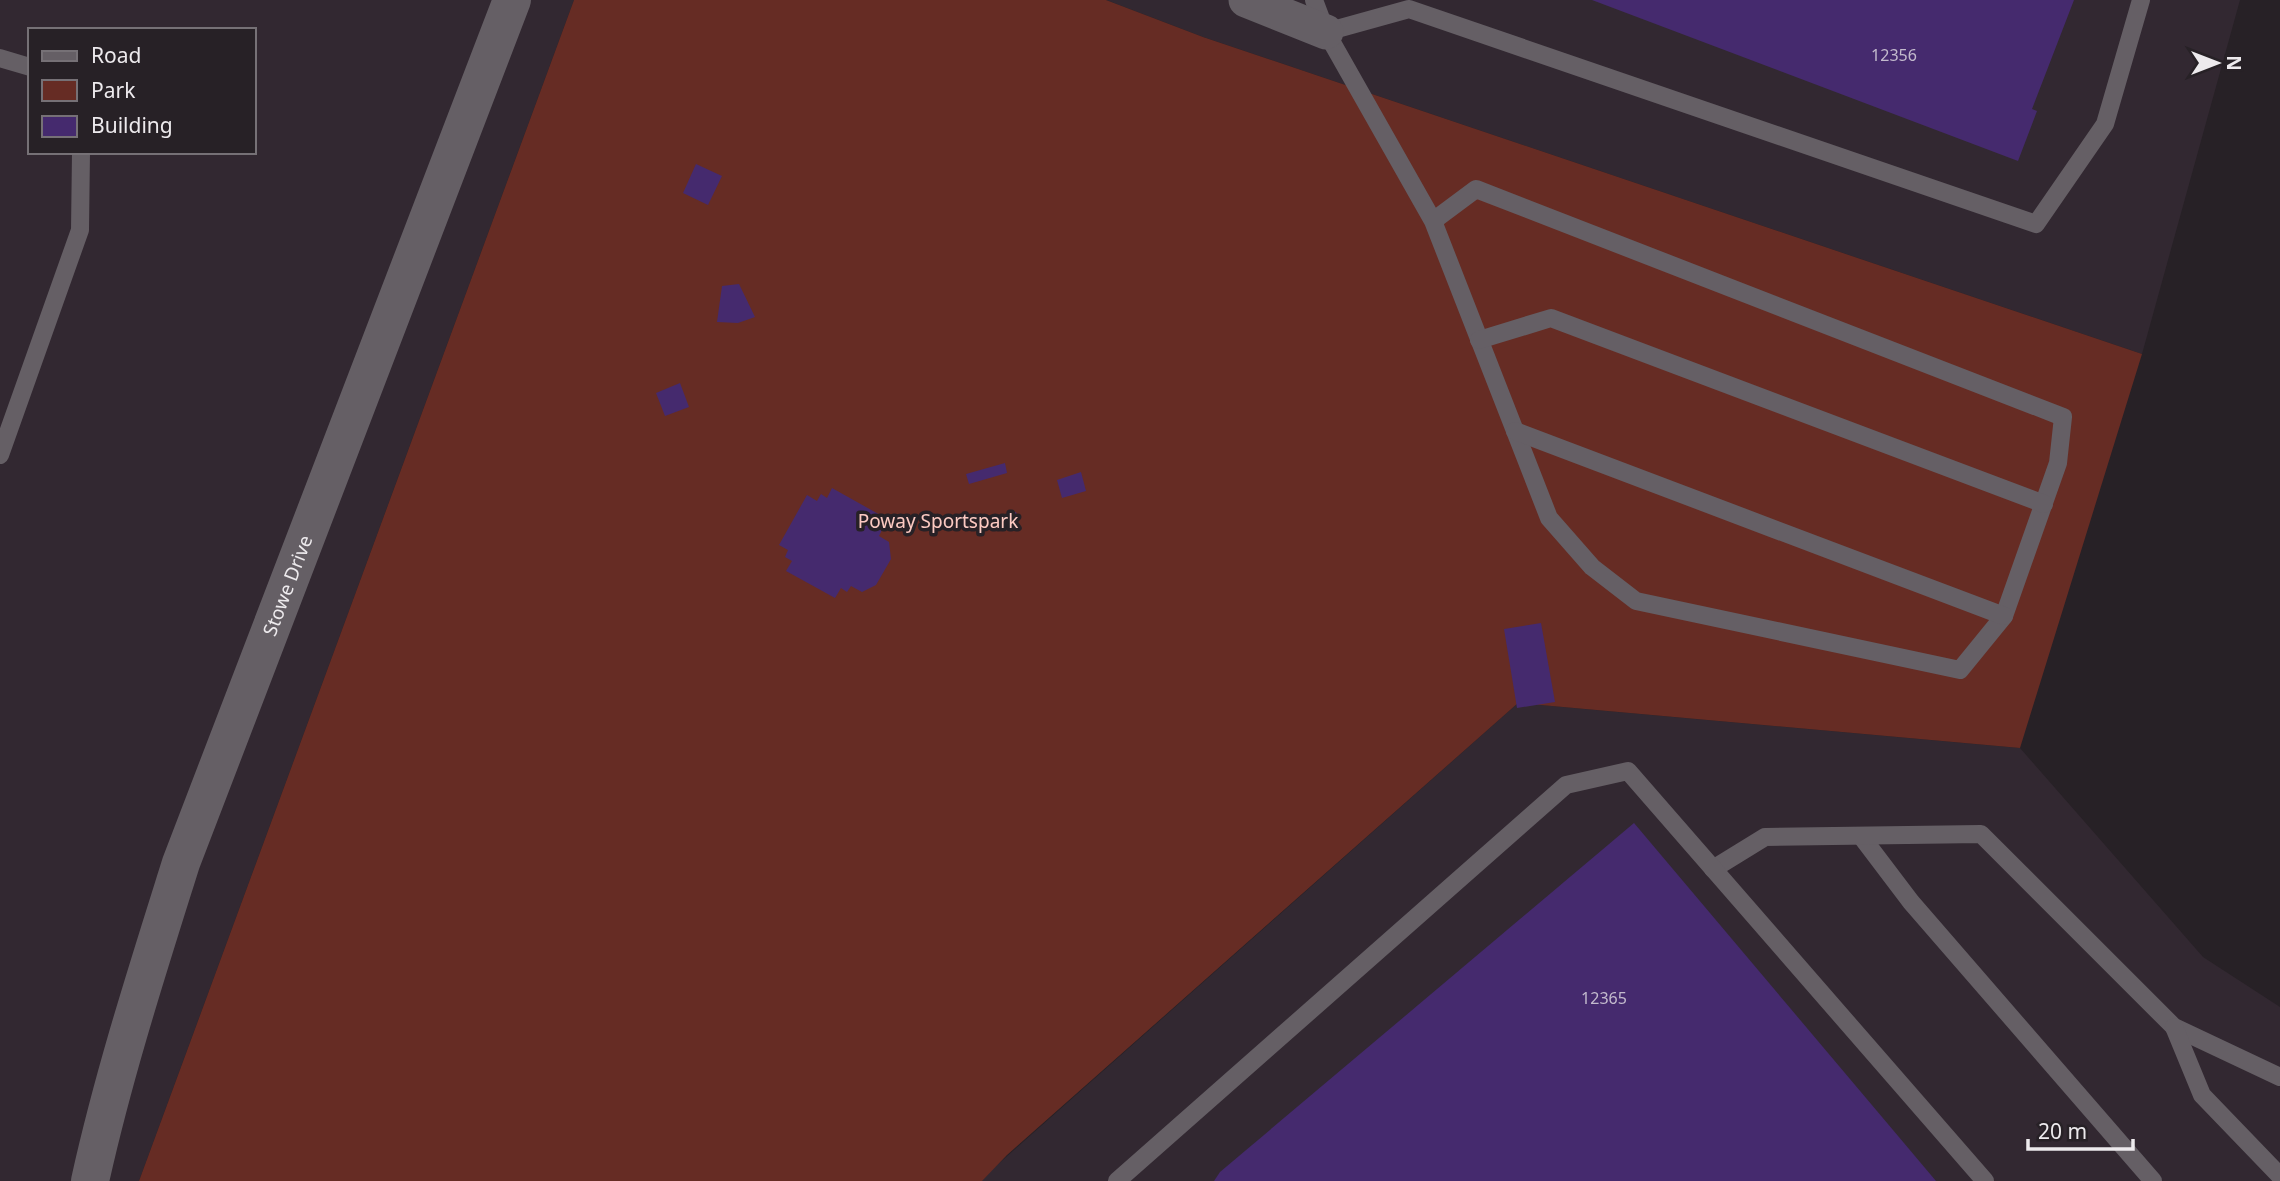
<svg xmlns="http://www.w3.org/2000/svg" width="2280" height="1181" font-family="'Noto Sans',sans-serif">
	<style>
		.built { fill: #322831; fill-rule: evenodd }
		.green { fill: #662c24 }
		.building { fill: #452a6e }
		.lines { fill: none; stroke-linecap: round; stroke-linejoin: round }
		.lane { stroke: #655f65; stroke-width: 18 }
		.street { stroke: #655f65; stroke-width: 35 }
		.secondary { stroke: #655f65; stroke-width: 38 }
		.labels { text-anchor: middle; stroke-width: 7; stroke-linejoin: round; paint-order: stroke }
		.number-label { font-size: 16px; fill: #c3bacd }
		.park-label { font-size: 19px; fill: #fccac2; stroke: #272126 }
		.street-label { font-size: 19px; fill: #edeaed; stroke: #272126 }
	</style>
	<rect width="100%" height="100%" fill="#272126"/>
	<g class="built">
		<path d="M0,0H574L139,1181H0ZM30,30H254V152H30Z"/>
		<polygon points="1106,0 2240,0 2142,354 1203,37"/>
		<polygon points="1518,703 2020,748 2203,957 2280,1007 2280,1181 979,1181"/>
	</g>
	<polygon class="green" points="574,0 1106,0 1203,37 2142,354 2020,748 1518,703 1007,1155 982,1181 139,1181"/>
	<g class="building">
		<polygon points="1592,0 2074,0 2032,109 2037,111 2018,161"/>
		<polygon points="696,164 722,176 708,205 683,193"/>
		<polygon points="739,284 755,317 738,323 717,322 722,286"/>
		<polygon points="680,383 689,407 665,416 656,393"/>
		<polygon points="1005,463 1007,473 969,484 966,474"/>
		<polygon points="1081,472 1086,491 1062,498 1057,480"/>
		<polygon points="832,488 882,516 876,527 882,530 879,536 889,542 891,559 876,585 862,592 851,586 847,592 841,588 835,598 786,571 792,561 785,557 788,550 779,545 807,495 817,501 821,494 827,498"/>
		<polygon points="1016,512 1019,521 981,532 978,523"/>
		<polygon points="1541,623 1555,702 1517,708 1504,629"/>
		<polygon points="1634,823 1936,1181 1214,1181 1220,1172"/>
	</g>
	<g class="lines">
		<g class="lane">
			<polyline points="1314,0 1326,32 1433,221 1549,518 1592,567 1636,601 1960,670 2004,616 2058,463 2063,417 1476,189 1433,221"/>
			<polyline points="1326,32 1409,9 2036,224 2105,124 2141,0"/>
			<polyline points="0,58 30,67"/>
			<polyline points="1479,340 1551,318 2044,504"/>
			<polyline points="1515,431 2004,616"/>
			<polyline points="0,455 80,230 81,152"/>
			<polyline points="1861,836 1911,902 2153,1181"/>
			<polyline points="1713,869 1765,837 1981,834 2174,1027 2280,1077"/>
			<polyline points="2174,1027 2202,1095 2280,1176"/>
			<polyline points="1117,1181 1566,785 1628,771 1985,1181"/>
		</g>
		<polyline class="street" points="1246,0 1326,32"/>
		<path class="secondary" id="s1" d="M90,1181C114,1073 148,968 181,863L512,0"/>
	</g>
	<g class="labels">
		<g class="number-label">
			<text x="1894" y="61">12356</text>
			<text x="1604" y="1004">12365</text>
		</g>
		<g class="park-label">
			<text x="938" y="528">Poway Sportspark</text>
		</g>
		<g class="street-label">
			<text dy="7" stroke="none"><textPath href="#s1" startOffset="628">Stowe Drive</textPath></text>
		</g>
	</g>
	<rect x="28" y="28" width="228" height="126" fill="#272126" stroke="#767176" stroke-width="2"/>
	<rect x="42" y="51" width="35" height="10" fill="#655f65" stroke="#767176" stroke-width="2"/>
	<text x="91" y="63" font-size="21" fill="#edeaed">Road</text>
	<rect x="42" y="80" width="35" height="21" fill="#662c24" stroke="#767176" stroke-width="2"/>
	<text x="91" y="98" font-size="21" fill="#edeaed">Park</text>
	<rect x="42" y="116" width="35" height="21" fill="#452a6e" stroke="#767176" stroke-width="2"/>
	<text x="91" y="133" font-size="21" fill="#edeaed">Building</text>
	<g transform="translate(2217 63) rotate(90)" stroke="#272126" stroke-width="5" paint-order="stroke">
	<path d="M0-5L12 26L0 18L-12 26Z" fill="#edeaed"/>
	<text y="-10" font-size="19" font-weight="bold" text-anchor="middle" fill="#edeaed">N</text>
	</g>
	<path d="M2028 1139v10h105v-10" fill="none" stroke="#edeaed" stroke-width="3.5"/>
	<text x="2038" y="1139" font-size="21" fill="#edeaed" stroke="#272126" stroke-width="5" paint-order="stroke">20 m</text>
</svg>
